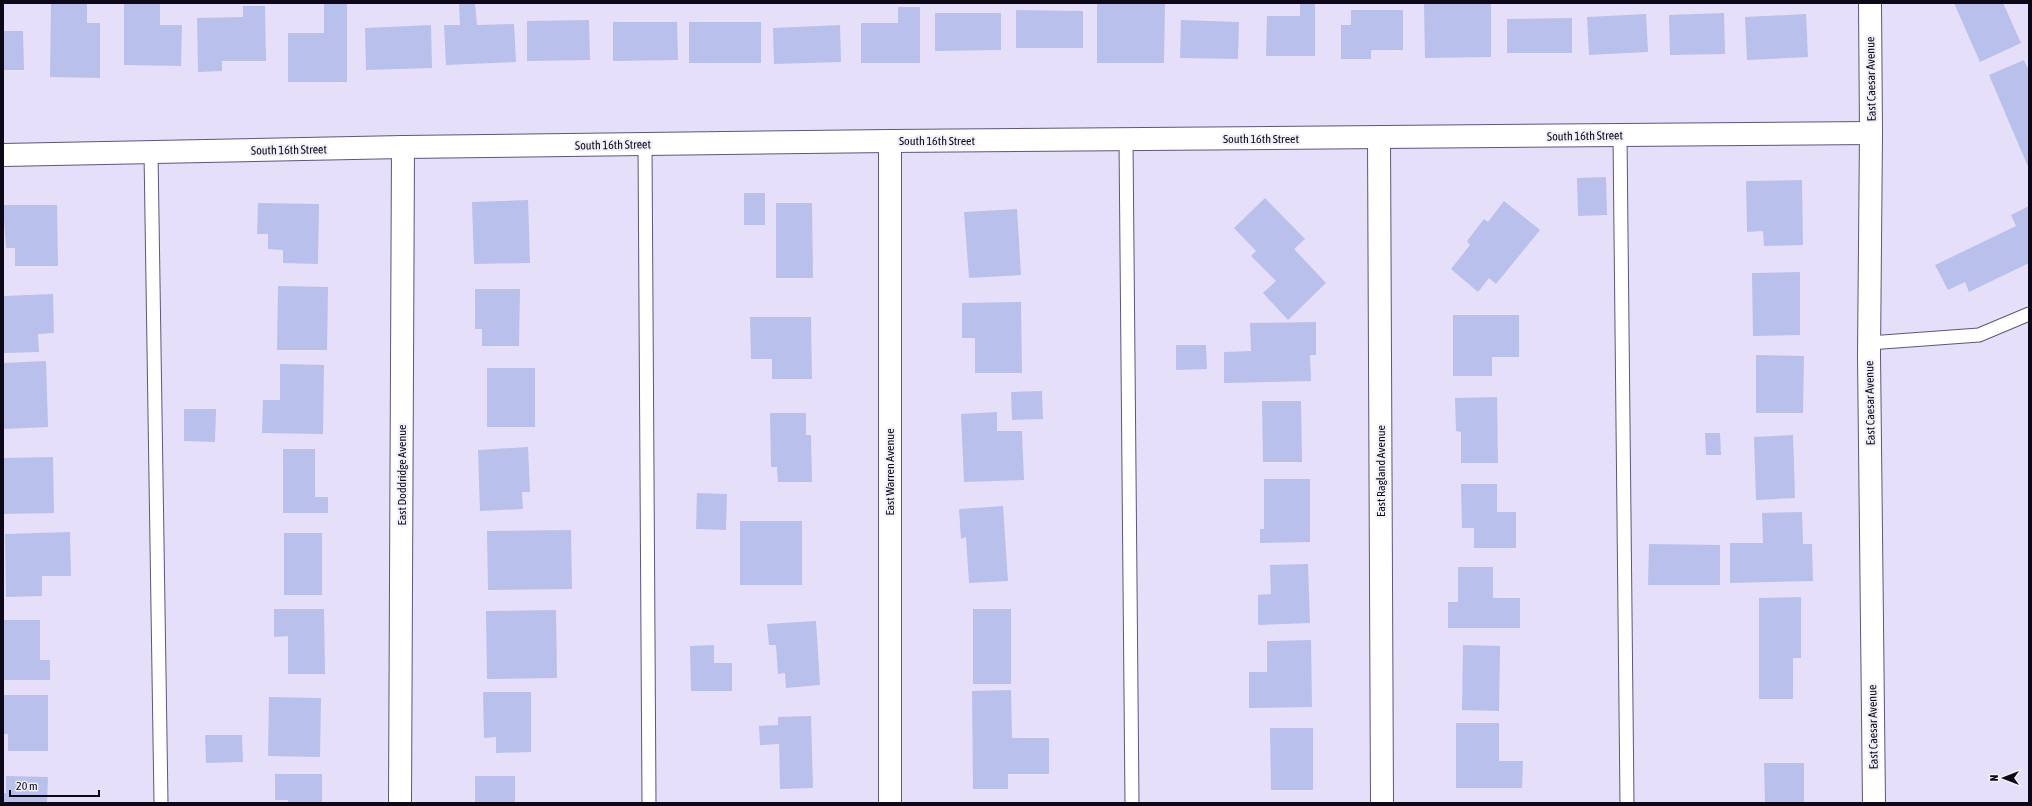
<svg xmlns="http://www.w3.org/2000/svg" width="2032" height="806" font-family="'Asap Condensed',sans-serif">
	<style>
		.building { fill: #b9c0eb }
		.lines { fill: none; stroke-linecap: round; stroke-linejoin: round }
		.lane-casing { stroke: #60557a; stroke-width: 15 }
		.street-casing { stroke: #60557a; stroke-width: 24 }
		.secondary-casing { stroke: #60557a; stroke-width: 24 }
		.lane { stroke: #fff; stroke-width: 13 }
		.street { stroke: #fff; stroke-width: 22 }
		.secondary { stroke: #fff; stroke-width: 22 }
		.labels { text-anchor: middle; stroke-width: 4; stroke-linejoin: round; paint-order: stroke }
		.street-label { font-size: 12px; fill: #0d0817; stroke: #f1eff8 }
	</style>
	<rect width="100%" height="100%" fill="#e6dffa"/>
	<g class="building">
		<polygon points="51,3 87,3 87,23 100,23 100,78 50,77"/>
		<polygon points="124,3 160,3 160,25 182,25 181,66 124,65"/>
		<polygon points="324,3 347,3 347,82 288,82 288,33 324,33"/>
		<polygon points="459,3 475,3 477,25 514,24 516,62 446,65 444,25 460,25"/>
		<polygon points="1097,3 1165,4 1164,63 1097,63"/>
		<polygon points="1300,3 1315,3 1315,56 1266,56 1267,16 1300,16"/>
		<polygon points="1424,3 1491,3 1491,57 1425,58"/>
		<polygon points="1954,3 2003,3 2021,43 1980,62"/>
		<polygon points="243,6 265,6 266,61 222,61 222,71 198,72 197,18 243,17"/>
		<polygon points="898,7 920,7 920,63 861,63 861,23 898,23"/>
		<polygon points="1016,10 1083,11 1083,48 1016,48"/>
		<polygon points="1351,10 1403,10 1403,50 1371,50 1371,59 1341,59 1341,25 1351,25"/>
		<polygon points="935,13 1001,13 1001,50 935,51"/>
		<polygon points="1724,13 1725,54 1670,55 1669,15"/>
		<polygon points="1646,14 1648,52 1589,55 1587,17"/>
		<polygon points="1806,14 1808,57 1747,60 1745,17"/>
		<polygon points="1572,18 1572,53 1507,53 1507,19"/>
		<polygon points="589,20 590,60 527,61 527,21"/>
		<polygon points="1181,20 1239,22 1238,59 1180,58"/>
		<polygon points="613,22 677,22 678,60 613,61"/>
		<rect x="689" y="22" width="72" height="41"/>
		<polygon points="431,25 432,68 366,70 365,28"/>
		<polygon points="840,25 841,62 774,64 773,28"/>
		<polygon points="3,31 23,31 24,70 3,70"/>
		<polygon points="2024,60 2029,71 2029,169 1989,75"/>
		<polygon points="1606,177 1607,215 1578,216 1577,178"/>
		<polygon points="1802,180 1803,245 1764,246 1763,231 1747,232 1746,181"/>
		<rect x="744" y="193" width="21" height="32"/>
		<polygon points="1265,198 1305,239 1294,249 1326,283 1288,320 1263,293 1276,281 1251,256 1256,251 1234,228"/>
		<polygon points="528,200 530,263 474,264 472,202"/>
		<polygon points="1504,201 1540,230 1496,284 1489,278 1478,292 1451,269 1470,245 1467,241 1484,219 1488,222"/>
		<polygon points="258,203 319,204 318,264 283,263 283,250 268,249 268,234 257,234"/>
		<polygon points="776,203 812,203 813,278 776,278"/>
		<polygon points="3,205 57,205 58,266 15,266 15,248 6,248"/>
		<polygon points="2029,206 2029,263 1969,292 1965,282 1948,290 1935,265 2016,226 2011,215"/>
		<polygon points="1017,209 1021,275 969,278 964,212"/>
		<polygon points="1800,272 1800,335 1753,336 1752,273"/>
		<polygon points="278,286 328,287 327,350 277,350"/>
		<polygon points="475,289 520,289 519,346 482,346 482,329 475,329"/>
		<polygon points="53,294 54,333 38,334 39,352 3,353 3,296"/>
		<polygon points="1021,302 1022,373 975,373 975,338 962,338 962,303"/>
		<polygon points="1453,315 1519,315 1519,357 1492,357 1492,376 1453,376"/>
		<polygon points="750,317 811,317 812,379 772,379 772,359 751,359"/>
		<polygon points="1316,322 1316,355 1310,355 1311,381 1224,383 1224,352 1251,351 1250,323"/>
		<polygon points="1176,345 1206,345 1207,369 1176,370"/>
		<polygon points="1756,355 1804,356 1803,413 1756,413"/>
		<polygon points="46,361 48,427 3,429 3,363"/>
		<polygon points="280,364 324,365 323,434 262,433 263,400 280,400"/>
		<rect x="487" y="368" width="48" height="59"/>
		<polygon points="1042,391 1043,419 1012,420 1011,392"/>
		<polygon points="1497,397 1498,463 1461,463 1461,432 1456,431 1455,398"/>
		<polygon points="1262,401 1301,401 1302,462 1263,462"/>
		<polygon points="184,409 216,409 215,442 184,441"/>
		<polygon points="997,412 997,431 1022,431 1024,480 964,482 961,414"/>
		<polygon points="770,413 806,413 806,435 811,435 812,482 778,482 777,467 771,467"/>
		<polygon points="1705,433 1720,433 1721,455 1706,455"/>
		<polygon points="1793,435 1795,498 1756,500 1754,437"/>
		<polygon points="528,447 530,492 522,492 523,509 480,511 478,450"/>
		<polygon points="283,449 315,449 315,497 328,497 328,513 283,513"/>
		<polygon points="53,457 54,513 3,514 3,458"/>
		<polygon points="1264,479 1310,479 1310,542 1260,543 1260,529 1264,529"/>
		<polygon points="1461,484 1497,484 1497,512 1516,512 1516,548 1474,548 1474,528 1462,528"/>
		<polygon points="697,493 727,494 726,530 696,529"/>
		<polygon points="1003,506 1008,581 969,583 966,537 961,539 959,509"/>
		<polygon points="1802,512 1803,544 1812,544 1813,581 1730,583 1730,543 1763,543 1762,513"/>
		<rect x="740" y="521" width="62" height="64"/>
		<polygon points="571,530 572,589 488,590 487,531"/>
		<polygon points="70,532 71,576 42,576 42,596 6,597 5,534"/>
		<rect x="284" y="533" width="38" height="62"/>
		<polygon points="1649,544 1720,545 1720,585 1648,585"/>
		<polygon points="1308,564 1310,623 1258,625 1258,595 1271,594 1270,565"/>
		<polygon points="1458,567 1493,567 1493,598 1520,598 1520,628 1448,628 1448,602 1458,602"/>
		<polygon points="1801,597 1801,658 1793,658 1793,699 1759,699 1759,598"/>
		<polygon points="274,609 324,609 325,674 288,674 288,636 274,637"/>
		<rect x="973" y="609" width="38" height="75"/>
		<polygon points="556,610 557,678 487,679 486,611"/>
		<polygon points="3,620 40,620 40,660 50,660 50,680 3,680"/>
		<polygon points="816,621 820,685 786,688 785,673 778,674 776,645 769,645 767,624"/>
		<polygon points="1311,640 1312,707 1249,708 1249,672 1267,672 1267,641"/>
		<polygon points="714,645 714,663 732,663 732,691 691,691 690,646"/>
		<polygon points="1463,645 1500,646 1499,711 1462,710"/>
		<polygon points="1011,690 1012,738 1049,738 1049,774 1008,774 1008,789 973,789 972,691"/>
		<polygon points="483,692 531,692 531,752 496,753 496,737 484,738"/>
		<polygon points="3,695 48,695 48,751 8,751 8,734 3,734"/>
		<polygon points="269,697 321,698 320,757 268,756"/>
		<polygon points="811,716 813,788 780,789 779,744 760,745 759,726 778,725 778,717"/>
		<polygon points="1456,723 1499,723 1499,761 1523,761 1522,788 1456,788"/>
		<polygon points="1270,728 1313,728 1313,790 1271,790"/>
		<polygon points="205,735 242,735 243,762 206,763"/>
		<polygon points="1764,763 1804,763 1804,803 1765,803"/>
		<polygon points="275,774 322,774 322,803 288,803 288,800 275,800"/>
		<polygon points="6,776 48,777 47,803 3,803 3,793 6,793"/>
		<rect x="475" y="776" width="40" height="27"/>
	</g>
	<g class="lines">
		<defs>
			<g id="lane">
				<polyline points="1620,136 1627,803"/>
				<polyline points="1126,140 1132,803"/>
				<polyline points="645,144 649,803"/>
				<polyline points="151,152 161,803"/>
				<polyline points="1869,343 1979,335 2029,314"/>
			</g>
			<g id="street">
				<polyline points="1379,138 1382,803"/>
				<polyline points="890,141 890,803"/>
				<polyline points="3,155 403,147 890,141 1871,133"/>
				<polyline points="400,803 403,147"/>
			</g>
			<polyline id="secondary" points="1870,3 1871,133 1869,355 1874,803"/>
		</defs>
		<use href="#lane" class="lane-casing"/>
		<use href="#street" class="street-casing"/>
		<use href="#secondary" class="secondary-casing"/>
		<use href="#lane" class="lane"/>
		<use href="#street" class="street"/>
		<use href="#secondary" class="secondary"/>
	</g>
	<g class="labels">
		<g class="street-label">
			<text transform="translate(1871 79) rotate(-91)" y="4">East Caesar Avenue</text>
			<text transform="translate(1585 136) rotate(-1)" y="4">South 16th Street</text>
			<text x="1261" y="143">South 16th Street</text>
			<text x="937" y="145">South 16th Street</text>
			<text transform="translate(613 145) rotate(-1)" y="4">South 16th Street</text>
			<text transform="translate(289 150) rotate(-1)" y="4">South 16th Street</text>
			<text transform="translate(1870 403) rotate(-91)" y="4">East Caesar Avenue</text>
			<text transform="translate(1381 471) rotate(-90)" y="4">East Ragland Avenue</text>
			<text transform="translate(890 472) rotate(-90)" y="4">East Warren Avenue</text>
			<text transform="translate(402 475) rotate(-90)" y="4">East Doddridge Avenue</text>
			<text transform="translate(1873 727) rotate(-91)" y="4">East Caesar Avenue</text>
		</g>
	</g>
	<rect width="2032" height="806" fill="none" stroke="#0d0817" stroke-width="8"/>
	<g transform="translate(2004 778) rotate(270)" stroke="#f1eff8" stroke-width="3" paint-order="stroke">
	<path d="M0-3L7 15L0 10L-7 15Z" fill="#0d0817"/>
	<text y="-6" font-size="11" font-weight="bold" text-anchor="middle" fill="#0d0817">N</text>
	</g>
	<path d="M10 790v6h89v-6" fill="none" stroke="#0d0817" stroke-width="2"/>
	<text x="16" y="790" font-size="12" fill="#0d0817" stroke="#f1eff8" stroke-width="3" paint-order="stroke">20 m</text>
</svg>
